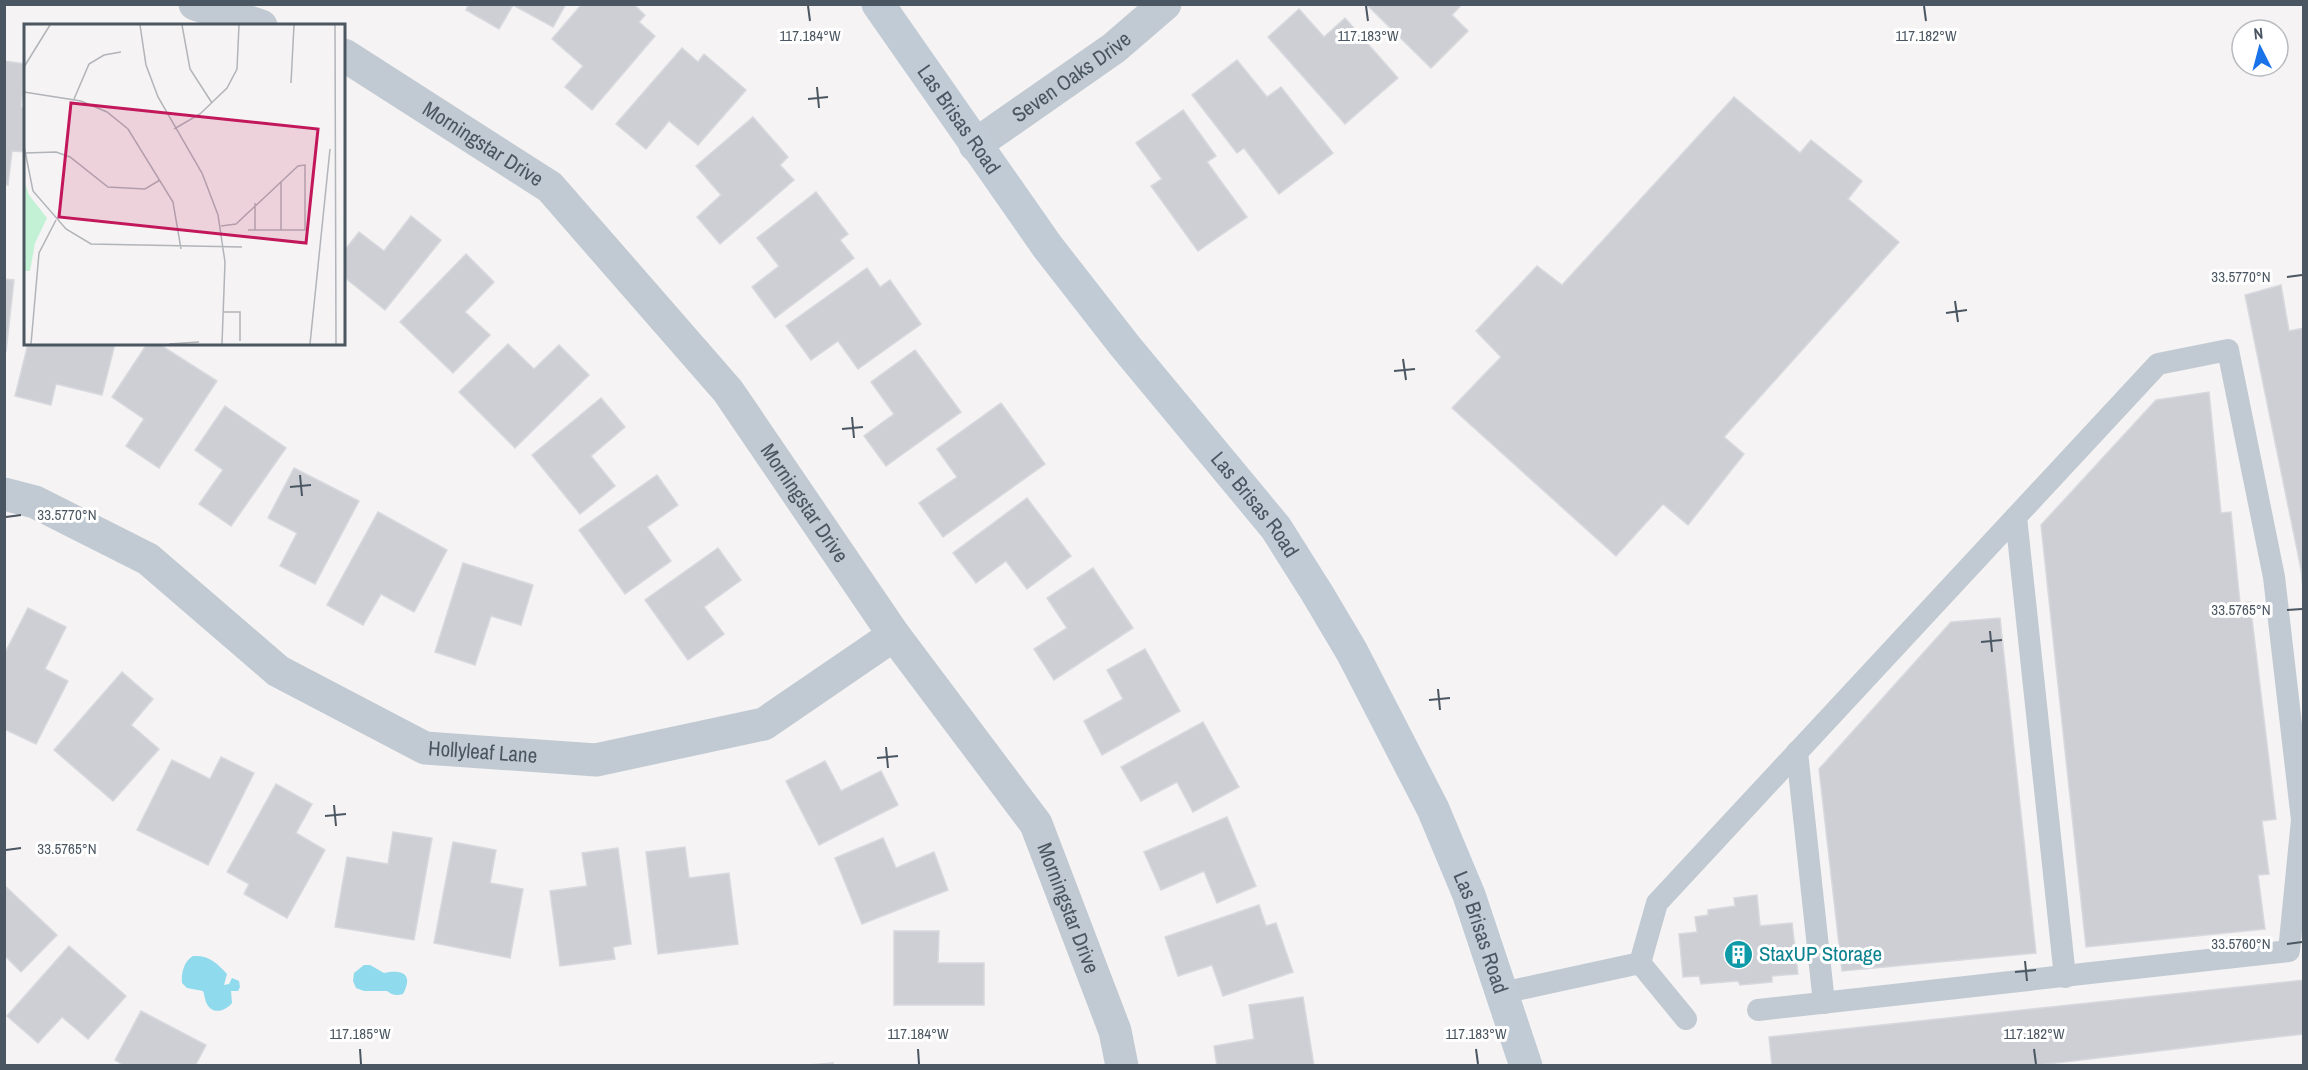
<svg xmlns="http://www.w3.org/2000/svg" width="2308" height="1070" font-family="'Archivo Narrow',sans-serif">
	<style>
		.water { fill: #90daee }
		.building { fill: #cdcfd5; stroke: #d7d9de; stroke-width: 1.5 }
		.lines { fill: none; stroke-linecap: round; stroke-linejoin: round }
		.lane { stroke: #c1cad2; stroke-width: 22 }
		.street { stroke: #c1cad2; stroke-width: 33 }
		.secondary { stroke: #c1cbd6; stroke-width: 33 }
		.ticks { fill: none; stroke: #4a5661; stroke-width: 2 }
		.labels { text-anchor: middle; stroke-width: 6; stroke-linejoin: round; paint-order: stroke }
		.street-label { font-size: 21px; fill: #4a5661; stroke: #fff }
		.culture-label { font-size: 21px; fill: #0d838f; stroke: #fff; text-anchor: start }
		.inset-road { fill: none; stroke: #b1b4b9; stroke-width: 1.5 }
		.view { fill: #c2185b; fill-opacity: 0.15; stroke: #c2185b; stroke-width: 3 }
		.inset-edge { fill: none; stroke: #4a5661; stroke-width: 3 }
		.ticks-label { font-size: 15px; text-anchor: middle; fill: #4a5661; stroke: #fff; stroke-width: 6; stroke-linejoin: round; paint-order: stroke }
	</style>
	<rect width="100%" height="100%" fill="#f5f3f3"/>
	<g class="water">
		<path d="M193,956C209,955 217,963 227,974L224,985L229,984L232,978L239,981L240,987L238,991H231L232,1003C227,1009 216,1015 209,1007C205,1003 205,996 203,991L187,988L182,983C181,973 184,961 193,956Z"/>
		<path d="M364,965H370L384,973C402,969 414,974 403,994C396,996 392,995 387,991H364L356,988L353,981L354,973Z"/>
	</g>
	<g class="building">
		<polygon points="469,4 566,4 553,27 513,5 499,29 466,10"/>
		<polygon points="582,4 633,4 645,15 639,22 655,36 592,110 565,87 583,66 552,39"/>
		<polygon points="1366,4 1462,4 1452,15 1468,31 1431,68"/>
		<polygon points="1299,9 1324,37 1345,18 1398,78 1345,124 1268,37"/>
		<polygon points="682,48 698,62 704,54 746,90 698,145 669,121 646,149 616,124"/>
		<polygon points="1237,60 1267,97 1281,87 1333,153 1279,194 1244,148 1237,153 1192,95"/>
		<polygon points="4,61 26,64 21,107 26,108 26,152 12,151 8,185 4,185"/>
		<polygon points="1734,97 1800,153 1811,140 1862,181 1848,199 1899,242 1724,437 1744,454 1688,525 1663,504 1616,556 1452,408 1501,357 1476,331 1537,266 1562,285"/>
		<polygon points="1183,110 1216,156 1207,162 1247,217 1198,251 1151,186 1162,179 1136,143"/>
		<polygon points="753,117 788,157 780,165 794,180 720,244 697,217 721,195 696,166"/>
		<polygon points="816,192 848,234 840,240 854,258 775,318 752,287 779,266 757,238"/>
		<polygon points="411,216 441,240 385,310 344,277 344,251 359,232 384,251"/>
		<polygon points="466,254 494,282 465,312 490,335 453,373 400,322"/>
		<polygon points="867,268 880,287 890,280 921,324 858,369 838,341 811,360 786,326"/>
		<polygon points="4,279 14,280 6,351 4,350"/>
		<polygon points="2281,285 2289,331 2304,328 2304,597 2301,569 2245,295"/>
		<polygon points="28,344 115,344 102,395 56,384 51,405 15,396"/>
		<polygon points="147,344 159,344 217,381 159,468 126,446 144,419 112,397"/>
		<polygon points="508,344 534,369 559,345 589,375 515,448 459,392"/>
		<polygon points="915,350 961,412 886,466 864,436 894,414 871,382"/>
		<polygon points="2209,392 2221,513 2231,512 2240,603 2250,602 2276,819 2262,821 2269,874 2258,875 2265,929 2086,947 2041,525 2156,400"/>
		<polygon points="601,398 625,427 591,456 615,486 580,514 532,455"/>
		<polygon points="1001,403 1045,464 943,537 919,503 957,477 937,449"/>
		<polygon points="225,406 286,448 231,526 199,504 223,470 195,450"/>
		<polygon points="294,468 359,501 315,584 280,566 297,533 268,518"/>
		<polygon points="657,475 678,505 647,527 671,561 625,594 579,530"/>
		<polygon points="1027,498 1071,556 1027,589 1006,561 976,583 953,553"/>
		<polygon points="378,512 447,550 414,612 381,594 363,625 327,605"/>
		<polygon points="718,548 741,580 704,607 724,634 688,660 645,600"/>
		<polygon points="463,563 533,585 521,625 491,616 475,665 435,652"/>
		<polygon points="1093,568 1133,628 1054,680 1034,649 1067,628 1047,598"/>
		<polygon points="28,608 66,627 45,669 68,681 36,744 4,729 4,655"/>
		<polygon points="2000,618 2036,953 1842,971 1819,769 1951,622"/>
		<polygon points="1145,649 1180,711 1102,755 1084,721 1123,699 1107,670"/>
		<polygon points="122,672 153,699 131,725 159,749 113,801 54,750"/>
		<polygon points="1203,722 1239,787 1193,812 1177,782 1141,801 1121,767"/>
		<polygon points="221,757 254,773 208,865 137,830 172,760 210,779"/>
		<polygon points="825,761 841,791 881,771 898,805 819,845 786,781"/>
		<polygon points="276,784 312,804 296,833 325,850 287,918 244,894 249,884 227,872"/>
		<polygon points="1227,817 1256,886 1217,903 1204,871 1161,890 1144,852"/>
		<polygon points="393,832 432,838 414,940 335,927 347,857 388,864"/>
		<polygon points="883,838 896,868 934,852 948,890 862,924 835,858"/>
		<polygon points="453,842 496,850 490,883 523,889 510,958 434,943"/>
		<polygon points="685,847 689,878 729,873 738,944 658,954 646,852"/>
		<polygon points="618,848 631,944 613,947 615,959 560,966 550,891 587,886 582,853"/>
		<polygon points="4,885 57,935 21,972 4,955"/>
		<polygon points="1757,895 1760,926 1792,923 1798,974 1772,976 1772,982 1740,985 1738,981 1701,984 1699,976 1683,977 1679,934 1697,932 1695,917 1708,915 1708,910 1735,906 1734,898"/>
		<polygon points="1259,905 1266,926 1276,923 1293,972 1223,996 1212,965 1178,976 1165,937"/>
		<polygon points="894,931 939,931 938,963 984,963 984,1005 894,1005"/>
		<polygon points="69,946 126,996 88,1039 62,1017 38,1043 7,1016"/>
		<polygon points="2304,980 2304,1034 2030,1066 1772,1066 1769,1037"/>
		<polygon points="1303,997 1314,1066 1217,1066 1214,1046 1254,1039 1249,1005"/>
		<polygon points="141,1011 206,1045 195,1066 125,1066 115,1060"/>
		<polygon points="833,1063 834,1066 796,1066"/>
	</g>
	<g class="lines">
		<g class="lane">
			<polyline points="2016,517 2065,977"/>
			<polyline points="1797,752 1824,1003"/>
			<polyline points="1640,963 1686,1019"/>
			<polyline points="1502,993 1640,963 1657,903 2158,364 2228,350 2274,577 2302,820 2289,951 1758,1010"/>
		</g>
		<g class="street">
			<polyline points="195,4 261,26"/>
			<path id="s1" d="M344,55L550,187L728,391L894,635L1036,824L1115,1031L1122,1066"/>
			<path id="s2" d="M975,145L1114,48L1165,4"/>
			<path id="s3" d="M4,494L35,502L148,559L278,671L425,748L596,760L764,724L894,635"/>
		</g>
		<path class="secondary" id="s4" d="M878,4L1047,246L1125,346L1276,528L1317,593L1352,652L1433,809L1469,895L1526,1066"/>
	</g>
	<path class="ticks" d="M808,6L810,21M1366,6L1368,21M1924,6L1926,21M817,87L819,108M808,99L828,97M2287,277L2302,275M1955,301L1958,322M1946,313L1967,310M1403,359L1406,380M1394,371L1415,369M852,417L854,438M842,429L863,427M300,475L302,496M290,487L311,485M6,517L21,515M2287,610L2302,609M1990,631L1992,652M1981,642L2002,640M1438,689L1440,710M1429,700L1450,698M886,747L888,768M877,758L898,756M334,805L336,826M325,816L346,814M6,850L21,848M2287,944L2302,942M2025,961L2027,981M2015,972L2036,970M360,1049L361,1064M918,1049L919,1064M1476,1049L1478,1064M2034,1049L2036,1064"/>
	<defs>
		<symbol id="building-disc" viewBox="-11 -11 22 22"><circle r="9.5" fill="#0f9aa8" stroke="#fff"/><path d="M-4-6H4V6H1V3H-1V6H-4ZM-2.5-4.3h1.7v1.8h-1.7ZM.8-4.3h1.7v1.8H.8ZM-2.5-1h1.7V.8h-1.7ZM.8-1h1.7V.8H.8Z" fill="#fff"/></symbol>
	</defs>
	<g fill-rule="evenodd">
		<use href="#building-disc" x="1722" y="938" width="33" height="33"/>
	</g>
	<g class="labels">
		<g class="street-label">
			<text dy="7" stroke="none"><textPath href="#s2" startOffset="118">Seven Oaks Drive</textPath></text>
			<text dy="7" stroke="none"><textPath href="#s4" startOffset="141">Las Brisas Road</textPath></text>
			<text dy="7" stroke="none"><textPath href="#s1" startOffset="165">Morningstar Drive</textPath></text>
			<text dy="7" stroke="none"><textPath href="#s1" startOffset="651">Morningstar Drive</textPath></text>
			<text dy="7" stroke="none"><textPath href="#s4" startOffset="627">Las Brisas Road</textPath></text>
			<text dy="7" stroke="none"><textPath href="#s3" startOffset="554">Hollyleaf Lane</textPath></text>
			<text dy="7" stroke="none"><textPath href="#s1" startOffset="1137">Morningstar Drive</textPath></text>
			<text dy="7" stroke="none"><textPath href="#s4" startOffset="1113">Las Brisas Road</textPath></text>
		</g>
		<g class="culture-label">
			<text x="1759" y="961">StaxUP Storage</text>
		</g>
	</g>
	<g transform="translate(24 24)">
		<rect width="321" height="321" fill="#f5f3f3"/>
		<path d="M0,156L5,171L23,194L11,219L6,247H0Z" fill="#c3f1d5"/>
		<path class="inset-road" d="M116,1L122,41L134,73L178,149L194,191L201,238L198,320M158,1L166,45L188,79M311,1L312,320M0,43L26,1M267,59L270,1M0,68L57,77L83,88L104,105L149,178L157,225M50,75L65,40L80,31L97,28M150,105L176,90L203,64L213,45L215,1M0,122L9,167L42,205L67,220L218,223M1,129L32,128L46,133L84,163L121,165L136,156M257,157V206M231,179V206M197,202L212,200L274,142L281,141V206H224M200,288H216V317M7,320L15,229L32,196M145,320L175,318M286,320L306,125"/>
		<path class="view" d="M47,79L294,105L282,219L35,193Z"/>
		<rect width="321" height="321" class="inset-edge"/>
	</g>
	<g class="ticks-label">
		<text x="810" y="41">117.184°W</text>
		<text x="1368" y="41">117.183°W</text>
		<text x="1926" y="41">117.182°W</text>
		<text x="2241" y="282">33.5770°N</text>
		<text x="67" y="520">33.5770°N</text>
		<text x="2241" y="615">33.5765°N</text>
		<text x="67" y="854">33.5765°N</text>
		<text x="2241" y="949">33.5760°N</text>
		<text x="360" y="1039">117.185°W</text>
		<text x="918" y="1039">117.184°W</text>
		<text x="1476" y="1039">117.183°W</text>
		<text x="2034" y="1039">117.182°W</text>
	</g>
	<rect width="2308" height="1070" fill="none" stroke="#4a5661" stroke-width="12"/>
	<g transform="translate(2260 48) rotate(354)"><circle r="28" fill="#ffffff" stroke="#b7bbc0" stroke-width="1.5"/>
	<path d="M0-4.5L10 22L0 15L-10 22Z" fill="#1a73e8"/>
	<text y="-9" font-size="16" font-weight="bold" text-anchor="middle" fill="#4a5661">N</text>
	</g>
</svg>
